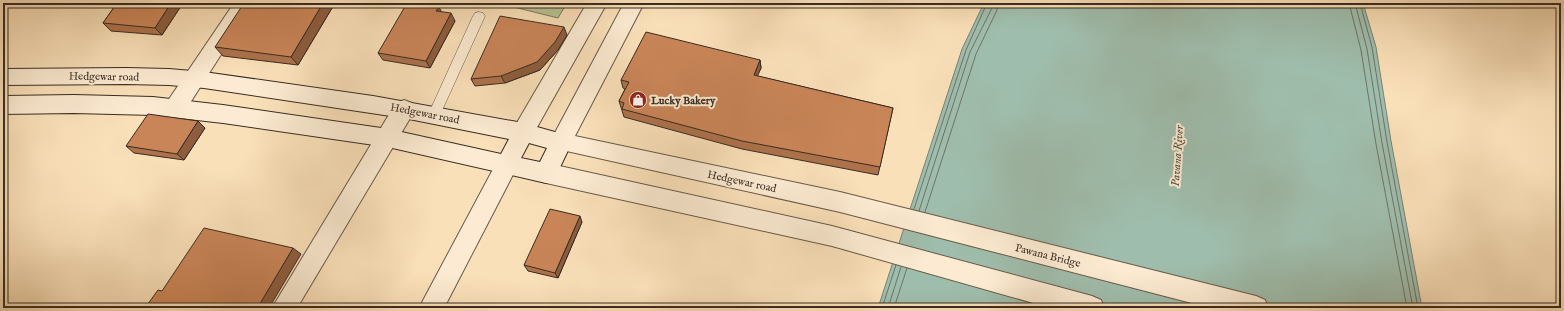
<svg xmlns="http://www.w3.org/2000/svg" width="1564" height="311" font-family="'IM FELL English',serif">
	<style>
		.green { fill: #b7c395; stroke: #78785c }
		.water { fill: #9fbdac; stroke: #768375 }
		.lines { fill: none; stroke-linecap: round; stroke-linejoin: round }
		.shore { stroke: #6c7468; stroke-width: 1 }
		.service-casing { stroke: #685948; stroke-width: 1 }
		.minor-casing { stroke: #685948; stroke-width: 2 }
		.tertiary-casing { stroke: #685948; stroke-width: 2 }
		.secondary-casing { stroke: #382c23; stroke-width: 2 }
		.service { fill: #fcebd2; fill-rule: evenodd }
		.minor { fill: #fcebd2; fill-rule: evenodd }
		.tertiary { fill: #fcebd2; fill-rule: evenodd }
		.secondary { fill: #fcebd2; fill-rule: evenodd }
		.wall { fill: #ad724c; stroke: #382c23 }
		.shaded-wall { fill: #8d5d3e; stroke: #382c23 }
		.building { fill: #c98558; stroke: #382c23 }
		.labels { text-anchor: middle; stroke-width: 4; stroke-linejoin: round; paint-order: stroke }
		.street-label { font-size: 11px; fill: #382c23; stroke: #fcebd2 }
		.poi-label { font-size: 11px; font-weight: bold; fill: #382c23; stroke: #fcebd2; text-anchor: start }
		.water-label { font-size: 12px; font-style: italic; fill: #525045; stroke: #fcebd2 }
	</style>
	<rect width="100%" height="100%" fill="#fae0b9"/>
	<filter id="stains"><feTurbulence type="fractalNoise" baseFrequency=".005" numOctaves="4"/><feColorMatrix values="0 0 0 0 .2 0 0 0 0 .09 0 0 0 0 .02 0 0 0 .5 -.17"/></filter>
	<radialGradient id="worn" r=".72"><stop offset=".6" stop-color="#630" stop-opacity="0"/><stop offset="1" stop-color="#630" stop-opacity=".3"/></radialGradient>
	<polygon class="green" points="498,3 567,3 558,18"/>
	<polygon class="water" points="984,3 1363,3 1376,47 1391,141 1422,308 878,308 962,49"/>
	<g class="lines">
		<g class="shore">
			<polyline points="1349,3 1361,50 1376,144 1407,308"/>
			<polyline points="1355,3 1367,49 1382,143 1413,308"/>
			<polyline points="1360,3 1372,47 1387,142 1418,308"/>
			<polyline points="914,209 966,50 987,3"/>
			<polyline points="919,211 970,52 992,8 992,3"/>
			<polyline points="925,212 976,54 997,10 998,3"/>
			<polyline points="882,308 896,265"/>
			<polyline points="888,308 901,267"/>
			<polyline points="894,308 907,268"/>
		</g>
		<defs>
			<polygon id="service" points="479,12 483,13 485,16 440,115 438,119 434,120 430,119 428,115 473,16 475,13"/>
			<g id="minor">
				<polygon points="234,3 254,3 183,114 175,117 167,114 164,108 167,102"/>
				<polygon points="404,100 412,103 415,109 412,115 297,308 272,308 396,103"/>
				<polygon points="507,156 515,158 518,165 444,308 419,308 499,158"/>
			</g>
			<g id="tertiary">
				<polygon points="587,3 607,3 531,138 523,141 515,138 512,132 515,126"/>
				<polygon points="624,3 644,3 575,136 840,192 1256,296 1265,300 1268,308 1211,308 840,212 553,148 550,142"/>
				<polygon points="546,163 832,226 1092,296 1101,300 1104,308 1051,308 832,246 546,183 538,180 535,173 538,166"/>
			</g>
			<path id="secondary" d="M127,68L169,69L204,72L373,96L523,123L569,136L572,142L554,180L546,183L388,147L223,123L153,115L74,113L3,114V96L74,95L153,97L223,105L388,129L501,154L509,139L404,118L204,88L169,85L127,84L3,85V69ZM529,143L547,148L540,162L521,158Z"/>
		</defs>
		<use href="#service" class="service-casing"/>
		<use href="#minor" class="minor-casing"/>
		<use href="#tertiary" class="tertiary-casing"/>
		<use href="#secondary" class="secondary-casing"/>
		<use href="#service" class="service"/>
		<use href="#minor" class="minor"/>
		<use href="#tertiary" class="tertiary"/>
		<use href="#secondary" class="secondary"/>
	</g>
	<g class="wall">
		<polygon points="117,3 183,3 162,35 111,31 103,23"/>
		<polygon points="335,3 298,65 223,56 215,47"/>
		<polygon points="441,12 455,21 430,68 383,60 378,53"/>
		<polygon points="567,35 558,50 540,70 505,83 475,86 471,79"/>
		<polygon points="760,60 761,68 757,76 893,108 878,175 742,149 624,117 619,101 625,89 623,88 621,80"/>
		<polygon points="205,128 184,160 134,153 126,146"/>
		<polygon points="582,222 558,278 528,271 524,265"/>
	</g>
	<g class="shaded-wall">
		<polygon points="171,3 183,3 162,35 155,28"/>
		<polygon points="323,3 335,3 298,65 291,57"/>
		<polygon points="439,7 443,15 436,11"/>
		<polygon points="451,13 455,21 430,68 426,61"/>
		<polygon points="564,27 567,35 558,50 540,70 505,83 501,76"/>
		<polygon points="760,60 761,68 754,84 754,75"/>
		<polygon points="198,121 205,128 184,160 177,154"/>
		<polygon points="580,216 582,222 558,278 555,273"/>
		<polygon points="293,248 301,254 269,308 260,308 258,307"/>
	</g>
	<g class="building">
		<polygon points="117,3 171,3 155,28 103,23"/>
		<polygon points="244,3 323,3 291,57 215,47"/>
		<polygon points="407,3 411,3 439,7 436,11 451,13 426,61 378,53"/>
		<polygon points="500,16 564,27 555,42 537,62 501,76 471,79"/>
		<polygon points="646,32 760,60 754,75 893,108 880,167 742,141 622,109 624,103 619,101 629,82 621,80"/>
		<polygon points="148,114 198,121 177,154 126,146"/>
		<polygon points="550,209 580,216 555,273 524,265"/>
		<polygon points="204,228 293,248 258,307 263,308 145,308 158,290 162,291"/>
	</g>
	<defs>
		<symbol id="shop-disc" viewBox="-11 -11 22 22"><circle r="9.5" fill="#8f2418" stroke="#fcebd2"/><path d="M-5-2.5h2.3a2.7 3.5 0 0 1 5.4 0H5L5.5 6h-11ZM-1.5-2.5h3a1.5 2.3 0 0 0-3 0Z" fill="#fff"/></symbol>
	</defs>
	<g fill-rule="evenodd">
		<use href="#shop-disc" x="628" y="90" width="20" height="20"/>
	</g>
	<g class="labels">
		<g class="street-label">
			<text transform="translate(104 76) rotate(1)" y="4">Hedgewar road</text>
			<text transform="translate(425 113) rotate(11)" y="4">Hedgewar road</text>
			<text transform="translate(742 181) rotate(12)" y="4">Hedgewar road</text>
			<text transform="translate(1048 255) rotate(14)" y="4">Pawana Bridge</text>
		</g>
		<g class="poi-label">
			<text x="651" y="104">Lucky Bakery</text>
		</g>
		<g class="water-label">
			<text transform="translate(1177 156) rotate(-86)" y="4">Pavana River</text>
		</g>
	</g>
	<rect width="1564" height="311" fill="none" stroke="#fae0b9" stroke-width="16"/>
	<rect x="4" y="4" width="1556" height="303" fill="none" stroke="#382c23" stroke-width="2"/>
	<rect x="8" y="8" width="1548" height="295" fill="none" stroke="#382c23"/>
	<rect width="100%" height="100%" filter="url(#stains)"/>
	<rect width="100%" height="100%" fill="url(#worn)"/>
</svg>
